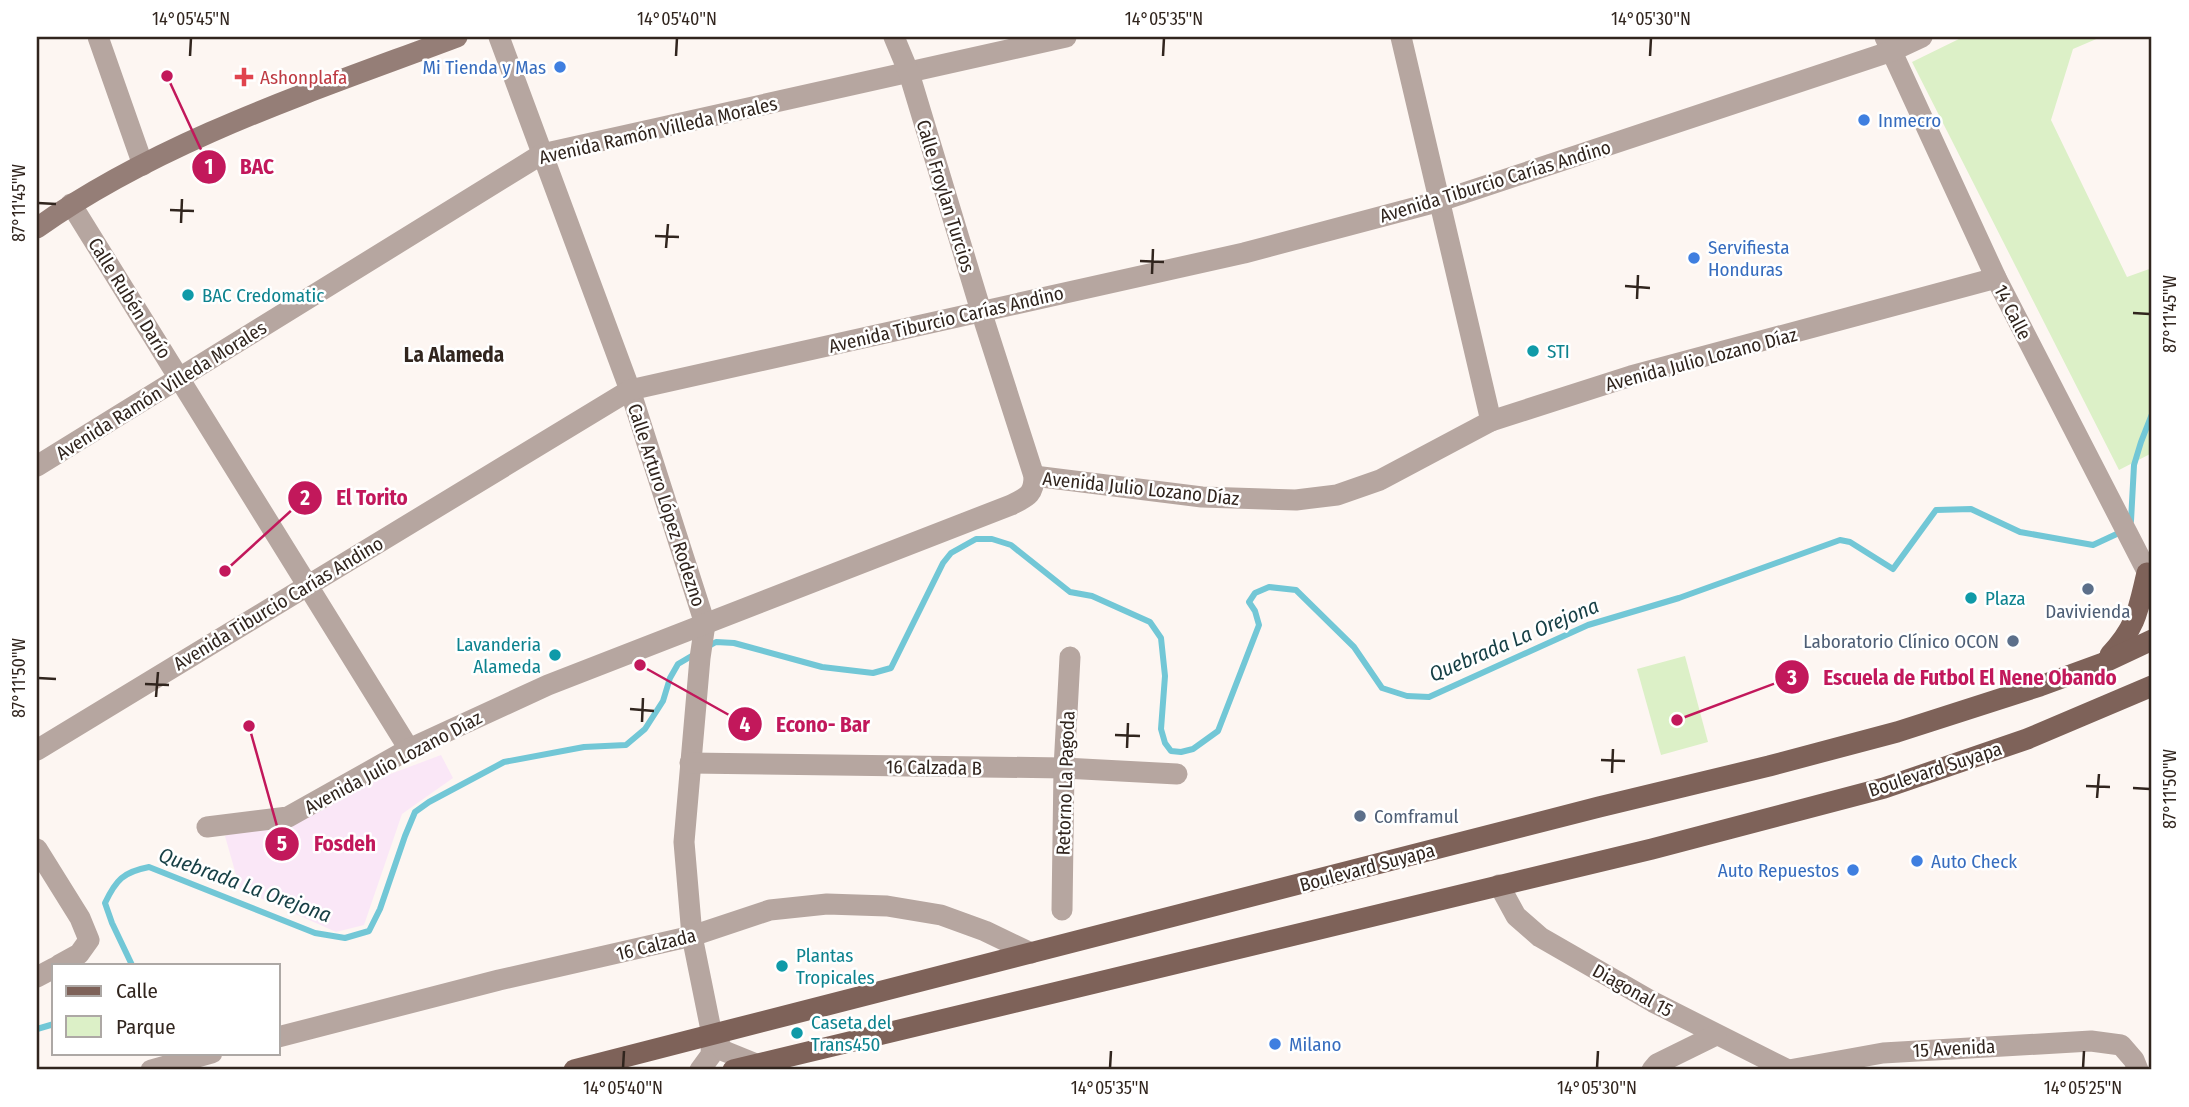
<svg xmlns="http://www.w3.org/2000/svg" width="2189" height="1107" font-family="'Fira Sans Condensed',sans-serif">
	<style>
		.education { fill: #fae7f7 }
		.green { fill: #dcf0c7 }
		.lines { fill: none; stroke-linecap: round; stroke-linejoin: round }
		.stream { stroke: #72c7d6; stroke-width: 6 }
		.street { stroke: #b6a6a0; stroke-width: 21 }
		.secondary { stroke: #957e77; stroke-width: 21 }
		.primary { stroke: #7e6259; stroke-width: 21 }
		.ticks { fill: none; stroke: #31251e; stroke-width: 2.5 }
		.shop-dot { fill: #3f7fe0; stroke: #fff; stroke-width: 2.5 }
		.health-dot { fill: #e0444e; stroke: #fff; stroke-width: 2.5 }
		.culture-dot { fill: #0f9aa8; stroke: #fff; stroke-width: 2.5 }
		.service-dot { fill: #5c6f8a; stroke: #fff; stroke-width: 2.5 }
		.labels { text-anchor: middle; stroke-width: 5; stroke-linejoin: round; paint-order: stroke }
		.shop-label { font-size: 19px; fill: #366cbe; stroke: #fff; text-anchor: start }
		.health-label { font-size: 19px; fill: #be3a42; stroke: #fff; text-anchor: start }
		.street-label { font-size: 19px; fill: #31251e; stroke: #fff }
		.culture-label { font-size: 19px; fill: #0d838f; stroke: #fff; text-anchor: start }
		.service-label { font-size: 19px; fill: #4e5e75; stroke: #fff }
		.neighbourhood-label { font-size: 21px; font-weight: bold; fill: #31251e; stroke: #fff }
		.water-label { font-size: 21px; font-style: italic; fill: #163f45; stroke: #fff }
		.leader { fill: none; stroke: #c2185b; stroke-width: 2.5 }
		.callout-dot { fill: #c2185b; stroke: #fff; stroke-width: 2.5 }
		.mark-label { font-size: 21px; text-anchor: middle; font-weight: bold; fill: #fff }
		.callout-label { font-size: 21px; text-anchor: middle; font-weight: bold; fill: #c2185b; stroke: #fff; stroke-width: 5; stroke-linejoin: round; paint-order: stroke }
		.neatline { fill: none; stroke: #31251e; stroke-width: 2.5 }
		.ticks-label { font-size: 18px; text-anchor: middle; fill: #31251e }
	</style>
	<rect width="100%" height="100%" fill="#fdf6f2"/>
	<polygon class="education" points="441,755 453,778 402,814 364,925 336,932 240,889 225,836"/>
	<g class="green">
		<polygon points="1963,37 2101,37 2073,49 2051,120 2127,277 2152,268 2152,453 2119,470 1912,62"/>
		<polygon points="1685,656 1708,742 1661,755 1637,669"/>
	</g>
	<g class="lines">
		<g class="stream">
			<polyline points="2129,524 2131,521 2134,465 2141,442 2152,414"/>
			<polyline points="707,647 716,642 734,643 822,667 873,673 891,668 943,563 951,553 976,539 992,539 1011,545 1070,592 1092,596 1150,622 1161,638 1165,676 1161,729 1165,743 1171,751 1181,752 1193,749 1218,731 1259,625 1255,611 1249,602 1255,593 1269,587 1296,590 1354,647 1382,688 1407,696 1429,697 1588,625 1679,598 1840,540 1850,542 1893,569 1936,510 1971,509 2020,532 2093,545 2121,532"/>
			<path d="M132,965L112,923L105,903C116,880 123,872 149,867L315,933L345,938L369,931L380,909L405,836L415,812L429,802L504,762L584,747L626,745L645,729L663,701L670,678L678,664L695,654"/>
			<polyline points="37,1029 54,1024"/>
		</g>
		<g class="street">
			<polyline points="98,37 143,165"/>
			<polyline points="499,37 630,390 705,624 700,658 684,842 692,936 712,1035 711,1055 700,1070"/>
			<polyline points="1401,37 1491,421"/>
			<polyline points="1885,37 1996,278 2152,581"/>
			<polyline points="71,204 409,749"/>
			<polyline points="37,466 542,154 1066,37"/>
			<polyline points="1034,476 1202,497 1296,500 1337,495 1380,480 1491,421 1631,376 1996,278"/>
			<polyline points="37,750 630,390 1244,253 1440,201 1892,51 1922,37"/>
			<polyline points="690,763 1064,768 1177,774"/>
			<path d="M207,827L288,817L409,749L548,685L1011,505C1027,497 1034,495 1034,476L981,311L909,73L894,37"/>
			<polyline points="37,849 80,918 89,940 79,954 59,965"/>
			<polyline points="1499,885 1516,916 1540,937 1653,1002 1788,1070"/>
			<polyline points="1062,910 1064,768 1070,657"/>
			<polyline points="37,977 54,968"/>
			<polyline points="712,1035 724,1051 756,1064"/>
			<polyline points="278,1037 499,980 692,936 770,910 827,904 887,906 941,915 985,931 1031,953"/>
			<polyline points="151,1070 212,1053"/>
			<polyline points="1652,1070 1657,1064 1716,1035"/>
			<polyline points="1789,1070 1883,1053 2091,1041 2121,1045 2134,1060 2138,1070"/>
		</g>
		<path class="secondary" d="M37,228C161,140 316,90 457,37"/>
		<g class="primary">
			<path d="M2110,655C2137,626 2138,610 2147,573"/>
			<polyline points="574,1070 1599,807 1769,766 1897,732 2040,686 2103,663 2152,640"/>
			<polyline points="733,1070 1652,849 1884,788 2027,739 2152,686"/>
		</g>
	</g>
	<path class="ticks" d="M190,56L191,38M676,56L677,38M1163,56L1164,38M1650,56L1651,38M38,203L56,204M170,210L194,211M181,223L182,199M655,236L679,237M666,248L668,224M1140,261L1164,262M1152,274L1153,249M1625,286L1650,288M1637,299L1638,275M2133,313L2150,314M38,678L56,679M145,684L169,685M156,697L158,672M630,709L654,711M642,722L643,698M1115,735L1140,736M1127,748L1128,723M1601,760L1625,761M1612,773L1613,749M2086,786L2110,787M2133,788L2150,789M2097,798L2099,774M623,1068L624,1051M1110,1068L1111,1051M1597,1068L1598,1051M2083,1068L2084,1051"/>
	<g class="shop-dot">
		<circle cx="560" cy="67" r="7"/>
		<circle cx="1864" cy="120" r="7"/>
		<circle cx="1694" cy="258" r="7"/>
		<circle cx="1917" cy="861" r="7"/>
		<circle cx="1853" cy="870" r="7"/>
		<circle cx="1275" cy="1044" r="7"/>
	</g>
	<path class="health-dot" d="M240.5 66.5h7v7h7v7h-7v7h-7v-7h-7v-7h7z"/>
	<g class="culture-dot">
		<circle cx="188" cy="295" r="7"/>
		<circle cx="1533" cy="351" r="7"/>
		<circle cx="1971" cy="598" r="7"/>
		<circle cx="555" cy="655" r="7"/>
		<circle cx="782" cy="966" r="7"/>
		<circle cx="797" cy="1033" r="7"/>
	</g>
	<g class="service-dot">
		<circle cx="2088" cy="589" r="7"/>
		<circle cx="2013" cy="641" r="7"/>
		<circle cx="1360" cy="816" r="7"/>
	</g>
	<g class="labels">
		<g class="shop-label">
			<text x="546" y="74" text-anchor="end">Mi Tienda y Mas</text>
			<text x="1878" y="127">Inmecro</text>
			<text x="1708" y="254">Servifiesta<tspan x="1708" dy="22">Honduras</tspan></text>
			<text x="1931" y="868">Auto Check</text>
			<text x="1839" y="877" text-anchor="end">Auto Repuestos</text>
			<text x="1289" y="1051">Milano</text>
		</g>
		<g class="health-label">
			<text x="260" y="84">Ashonplafa</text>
		</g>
		<g class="street-label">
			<text transform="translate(658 130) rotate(-13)" y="7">Avenida Ramón Villeda Morales</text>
			<text transform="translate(1495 181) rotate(-17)" y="7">Avenida Tiburcio Carías Andino</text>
			<text transform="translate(946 196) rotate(73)" y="7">Calle Froylan Turcios</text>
			<text transform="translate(130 298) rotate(58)" y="7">Calle Rubén Darío</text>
			<text transform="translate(2013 312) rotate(63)" y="7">14 Calle</text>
			<text transform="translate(946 319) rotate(-13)" y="7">Avenida Tiburcio Carías Andino</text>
			<text transform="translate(1701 359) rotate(-15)" y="7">Avenida Julio Lozano Díaz</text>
			<text transform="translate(161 390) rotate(-32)" y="7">Avenida Ramón Villeda Morales</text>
			<text transform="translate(1141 488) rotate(6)" y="7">Avenida Julio Lozano Díaz</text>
			<text transform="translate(667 505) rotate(72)" y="7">Calle Arturo López Rodezno</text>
			<text transform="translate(278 603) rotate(-31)" y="7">Avenida Tiburcio Carías Andino</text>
			<text transform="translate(393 762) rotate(-28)" y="7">Avenida Julio Lozano Díaz</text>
			<text transform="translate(934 767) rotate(1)" y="7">16 Calzada B</text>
			<text transform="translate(1935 769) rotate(-18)" y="7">Boulevard Suyapa</text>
			<text transform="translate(1065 783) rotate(-88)" y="7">Retorno La Pagoda</text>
			<text transform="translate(1367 867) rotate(-15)" y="7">Boulevard Suyapa</text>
			<text transform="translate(656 944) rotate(-14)" y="7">16 Calzada</text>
			<text transform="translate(1633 990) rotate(29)" y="7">Diagonal 15</text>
			<text transform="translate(1954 1048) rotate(-3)" y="7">15 Avenida</text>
		</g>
		<g class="culture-label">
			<text x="202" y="302">BAC Credomatic</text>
			<text x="1547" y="358">STI</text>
			<text x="1985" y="605">Plaza</text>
			<text x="541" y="651" text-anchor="end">Lavanderia<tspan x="541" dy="22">Alameda</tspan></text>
			<text x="796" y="962">Plantas<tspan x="796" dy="22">Tropicales</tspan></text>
			<text x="811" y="1029">Caseta del<tspan x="811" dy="22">Trans450</tspan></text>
		</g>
		<g class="service-label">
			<text x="2088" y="618">Davivienda</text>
			<text x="1999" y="648" text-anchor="end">Laboratorio Clínico OCON</text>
			<text x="1374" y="823" text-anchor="start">Comframul</text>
		</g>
		<g class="neighbourhood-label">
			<text x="454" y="362">La Alameda</text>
		</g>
		<g class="water-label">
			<text transform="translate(1514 640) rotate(-23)" y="7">Quebrada La Orejona</text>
			<text transform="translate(245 885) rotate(20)" y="7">Quebrada La Orejona</text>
		</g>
	</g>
	<path class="leader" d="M167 76L209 167M225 571L305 498M1677 720L1792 677M640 665L745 724M249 726L282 844"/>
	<g class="callout-dot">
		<circle cx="167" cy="76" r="7"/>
		<circle cx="225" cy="571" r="7"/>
		<circle cx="1677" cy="720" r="7"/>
		<circle cx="640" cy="665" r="7"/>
		<circle cx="249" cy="726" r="7"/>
		<circle cx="209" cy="167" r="18"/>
		<circle cx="305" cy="498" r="18"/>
		<circle cx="1792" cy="677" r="18"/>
		<circle cx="745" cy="724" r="18"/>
		<circle cx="282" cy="844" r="18"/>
	</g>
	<g class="mark-label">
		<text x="209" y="174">1</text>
		<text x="305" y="505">2</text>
		<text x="1792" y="685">3</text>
		<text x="745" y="732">4</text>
		<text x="282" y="851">5</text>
	</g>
	<g class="callout-label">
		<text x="257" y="174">BAC</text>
		<text x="372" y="505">El Torito</text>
		<text x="1970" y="685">Escuela de Futbol El Nene Obando</text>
		<text x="823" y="732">Econo- Bar</text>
		<text x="345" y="851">Fosdeh</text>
	</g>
	<rect width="2189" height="1107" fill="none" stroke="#ffffff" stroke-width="77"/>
	<rect x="52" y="964" width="228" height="91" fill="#ffffff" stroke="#ada8a5" stroke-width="2"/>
	<rect x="66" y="986" width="35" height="10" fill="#7e6259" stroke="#ada8a5" stroke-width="2"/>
	<text x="116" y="998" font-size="21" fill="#31251e">Calle</text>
	<rect x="66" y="1016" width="35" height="21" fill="#dcf0c7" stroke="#ada8a5" stroke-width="2"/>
	<text x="116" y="1034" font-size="21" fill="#31251e">Parque</text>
	<rect x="38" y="38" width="2112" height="1030" class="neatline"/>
	<g class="ticks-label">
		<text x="191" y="25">14°05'45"N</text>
		<text x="677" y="25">14°05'40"N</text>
		<text x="1164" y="25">14°05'35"N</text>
		<text x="1651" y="25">14°05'30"N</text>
		<text transform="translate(19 203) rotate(-90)" y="6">87°11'45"W</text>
		<text transform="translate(2170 314) rotate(-90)" y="6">87°11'45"W</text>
		<text transform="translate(19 678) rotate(-90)" y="6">87°11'50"W</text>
		<text transform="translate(2170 789) rotate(-90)" y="6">87°11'50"W</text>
		<text x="623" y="1094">14°05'40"N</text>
		<text x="1110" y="1094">14°05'35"N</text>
		<text x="1597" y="1094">14°05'30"N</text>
		<text x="2083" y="1094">14°05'25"N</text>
	</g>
</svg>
